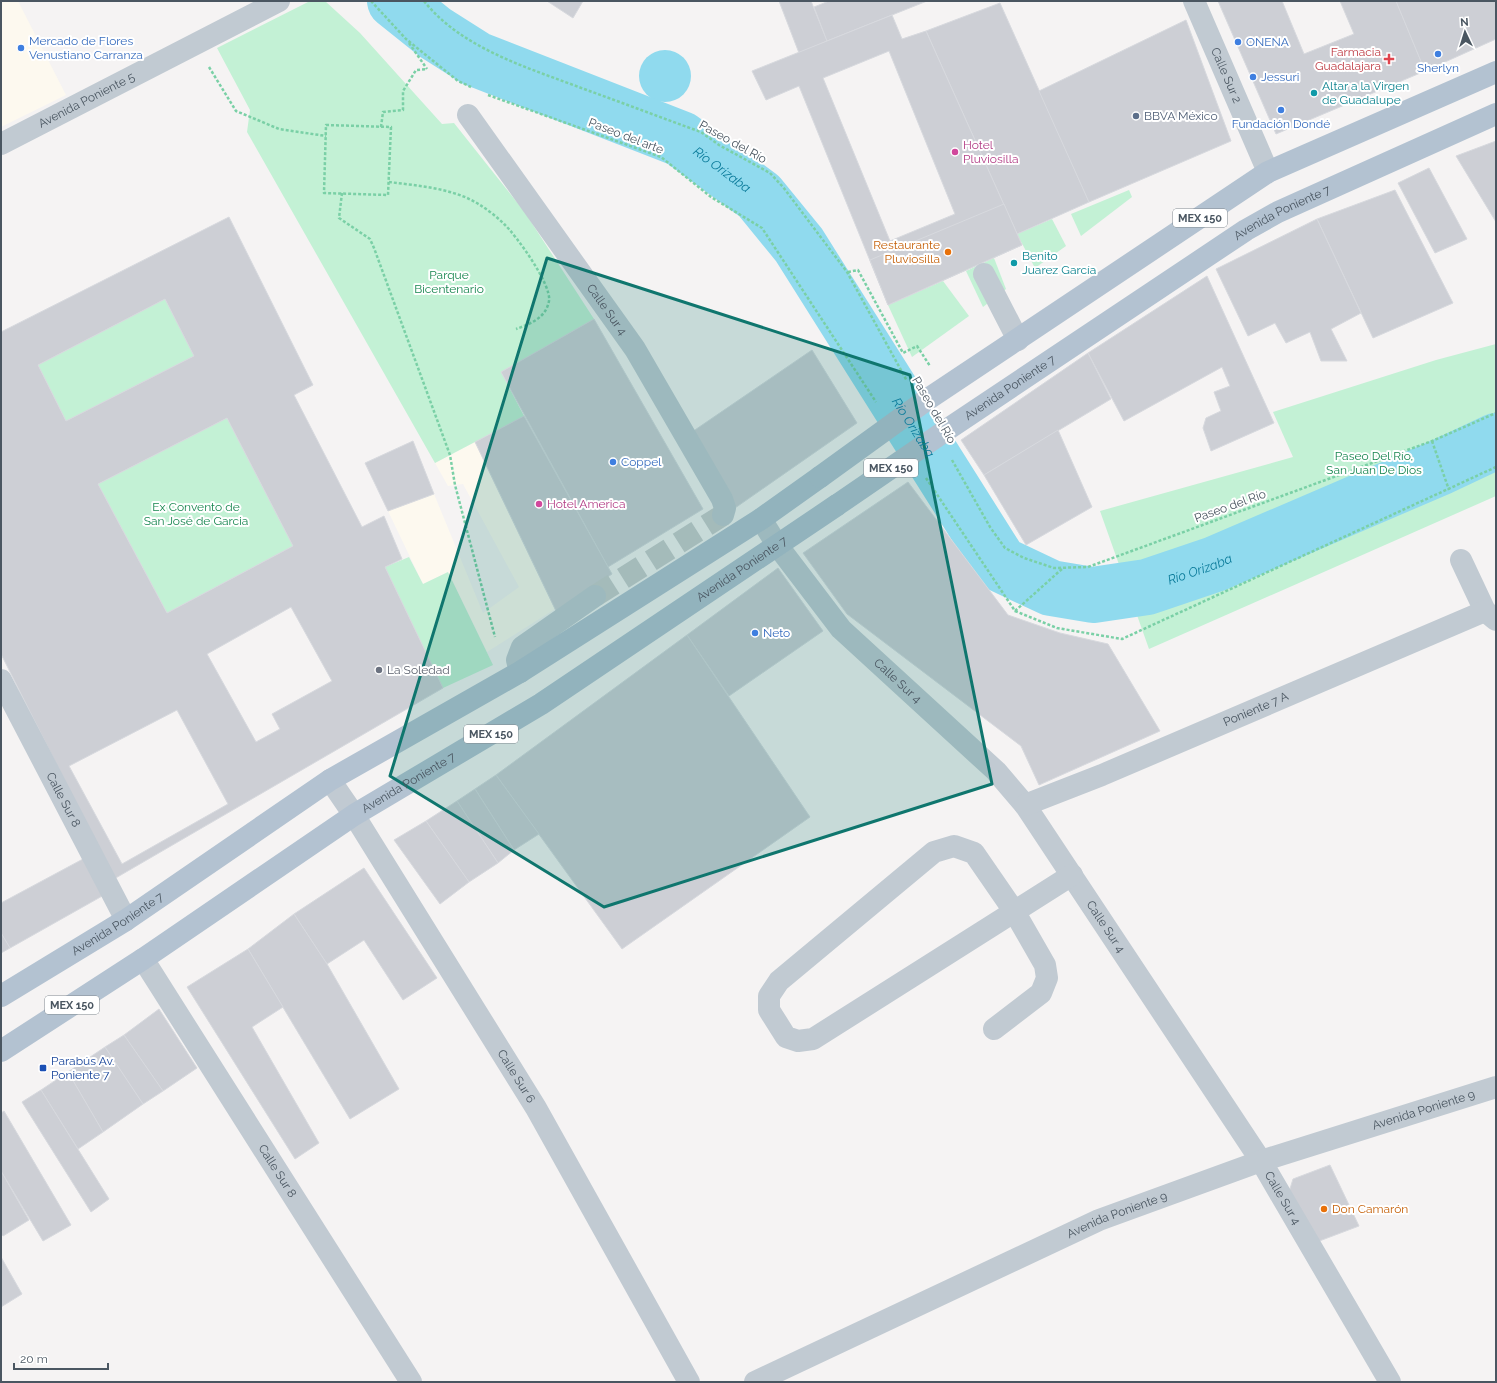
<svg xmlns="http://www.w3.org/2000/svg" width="1497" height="1383" font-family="Raleway,sans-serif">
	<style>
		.commercial { fill: #fdf9ef }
		.green { fill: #c3f1d5 }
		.water { fill: #90daee }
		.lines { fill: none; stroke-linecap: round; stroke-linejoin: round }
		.river { stroke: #90daee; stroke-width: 56 }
		.building { fill: #cdcfd5; stroke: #d7d9de; fill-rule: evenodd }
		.minor-tunnel { stroke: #caccce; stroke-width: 22; stroke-dasharray: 22 11; stroke-linecap: butt }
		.path { stroke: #7ad0a6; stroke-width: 2.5; stroke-dasharray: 3 2; stroke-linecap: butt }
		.minor { stroke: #c1cad2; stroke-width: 22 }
		.major { stroke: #b3c2d1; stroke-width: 22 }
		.major-bridge { stroke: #b3c2d1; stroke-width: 22 }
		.marked { fill: #0f766e; fill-opacity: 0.2; stroke: #0f766e; stroke-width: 3; stroke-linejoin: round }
		.shop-dot { fill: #3f7fe0; stroke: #fff; stroke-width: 1.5 }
		.health-dot { fill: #e0444e; stroke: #fff; stroke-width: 1.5 }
		.culture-dot { fill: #0f9aa8; stroke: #fff; stroke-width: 1.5 }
		.service-dot { fill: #5c6f8a; stroke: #fff; stroke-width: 1.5 }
		.hotel-dot { fill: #d1479c; stroke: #fff; stroke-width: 1.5 }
		.food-dot { fill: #e8710a; stroke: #fff; stroke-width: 1.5 }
		.worship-dot { fill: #6b7280; stroke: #fff; stroke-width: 1.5 }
		.transit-dot { fill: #1a4fb4; stroke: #fff; stroke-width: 1.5 }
		.labels { text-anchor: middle; stroke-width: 4; stroke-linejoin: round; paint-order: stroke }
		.shield { fill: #fff; stroke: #808990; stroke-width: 1 }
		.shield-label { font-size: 11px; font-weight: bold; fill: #4a5661 }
		.shop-label { font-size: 12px; fill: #366cbe; stroke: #fff; text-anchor: start }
		.health-label { font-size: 12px; fill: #be3a42; stroke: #fff; text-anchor: end }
		.street-label { font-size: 12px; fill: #4a5661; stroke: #fff }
		.culture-label { font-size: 12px; fill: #0d838f; stroke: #fff; text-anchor: start }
		.service-label { font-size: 12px; fill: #4e5e75; stroke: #fff; text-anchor: start }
		.hotel-label { font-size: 12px; fill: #b23c85; stroke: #fff; text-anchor: start }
		.food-label { font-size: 12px; fill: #c56008; stroke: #fff; text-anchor: end }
		.park-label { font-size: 12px; fill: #17864f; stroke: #fff }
		.worship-label { font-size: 12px; fill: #5b616d; stroke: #fff; text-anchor: start }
		.transit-label { font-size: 12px; fill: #164399; stroke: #fff; text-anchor: start }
		.water-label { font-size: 13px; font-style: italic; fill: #0c7c9b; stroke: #fff }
	</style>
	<rect width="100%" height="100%" fill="#f5f3f3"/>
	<g class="commercial">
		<polygon points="1,1 18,1 66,95 1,127"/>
		<polygon points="475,442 555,609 487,652 448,572 423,584 388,511 434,494 483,613 519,587 463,484 448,486 435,463"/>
	</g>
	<g class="green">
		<polygon points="310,1 325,1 360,33 442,124 454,123 524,211 594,319 501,372 524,416 435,463 247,132 250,110 217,48"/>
		<polygon points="1129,190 1132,197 1081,236 1071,214"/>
		<polygon points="1052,219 1066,246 1035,268 1017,234"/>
		<polygon points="994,258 1006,289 983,307 966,271"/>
		<polygon points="943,281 969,316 912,357 888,305"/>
		<polygon points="165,299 194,356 66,421 38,365"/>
		<polygon points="1496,344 1496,496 1149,649 1100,511 1293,457 1273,412 1436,360"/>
		<polygon points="227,418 293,546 167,613 98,484"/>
		<polygon points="409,557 423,584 448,572 493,665 443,688 385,567"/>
	</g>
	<circle class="water" cx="665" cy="76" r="26"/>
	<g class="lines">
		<path class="river" id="s1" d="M395,1L435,33L476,59L681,139L759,196L799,245L1000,564L1051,588L1093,595L1147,587L1215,564L1441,467L1496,441"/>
	</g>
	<g class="building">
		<polygon points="547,1 583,1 573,18"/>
		<polygon points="779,1 811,1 827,41 799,53"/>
		<polygon points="829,1 927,1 827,41 814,7"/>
		<polygon points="1218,1 1282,1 1304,54 1354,34 1340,1 1396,1 1425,71 1276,134"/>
		<polygon points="1396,1 1496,1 1496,39 1425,71"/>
		<polygon points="1000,3 1089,202 1017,234 926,31"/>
		<path d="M892,15L902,39L926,31L1022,245L888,305L799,86L766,100L752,71ZM889,51L955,214L890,241L823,78Z"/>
		<polygon points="1186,20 1231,141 1089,202 1039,91"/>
		<polygon points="1496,141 1496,222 1456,156"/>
		<polygon points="1429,168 1467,239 1435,253 1398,183"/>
		<polygon points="1395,190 1453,303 1373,338 1317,219"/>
		<polygon points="1004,204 1022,245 888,305 870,260"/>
		<path d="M229,217L313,385L294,395L362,527L384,516L402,559L385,567L443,688L114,879L1,654V332ZM165,299L194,356L66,421L38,365ZM227,418L293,546L167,613L98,484ZM291,607L332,681L272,714L280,729L256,742L207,654ZM177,710L228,804L122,864L69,766Z"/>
		<polygon points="1317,219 1361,313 1331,329 1347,361 1321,361 1310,332 1286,343 1275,323 1248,336 1216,269"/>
		<polygon points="1207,276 1274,423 1211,451 1203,428 1206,418 1221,411 1214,392 1230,386 1222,367 1124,421 1088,353"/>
		<polygon points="594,319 703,509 608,567 501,372"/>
		<polygon points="812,350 857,423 735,508 689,434"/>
		<polygon points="1088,353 1111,399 984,475 961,440"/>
		<polygon points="524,416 612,574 556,611 475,442"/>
		<polygon points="1058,430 1092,507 1026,545 984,475"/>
		<polygon points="413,441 434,494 388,511 365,463"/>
		<polygon points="908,482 1008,615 1060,633 1108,644 1160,731 1039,785 1021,746 847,614 803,553"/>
		<polygon points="778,568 823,631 729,696 687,635"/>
		<polygon points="687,635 810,817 622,949 496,775"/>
		<polygon points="496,775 539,834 514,850 475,789"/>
		<polygon points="475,789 514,850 498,863 457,801"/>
		<polygon points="457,801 498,863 469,882 426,821"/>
		<polygon points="426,821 469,882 440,904 394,840"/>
		<polygon points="83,859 104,895 10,948 1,933 1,903"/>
		<polygon points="364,868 437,978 403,1000 364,940 327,964 294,914"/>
		<polygon points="294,914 327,964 399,1089 350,1119 248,949"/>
		<polygon points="1,933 10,948 1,953"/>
		<polygon points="248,949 283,1007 252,1027 319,1143 295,1159 187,987"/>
		<polygon points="159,1009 197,1068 163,1091 124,1035"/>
		<polygon points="124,1035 163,1091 143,1104 105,1047"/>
		<polygon points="105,1047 143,1104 103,1132 68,1072"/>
		<polygon points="68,1072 103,1132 78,1149 41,1090"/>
		<polygon points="41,1090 109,1199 91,1212 22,1102"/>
		<polygon points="4,1111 71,1225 43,1241 1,1171 1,1113"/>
		<polygon points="1330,1165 1359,1226 1314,1243 1289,1192 1293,1179"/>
		<polygon points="1,1171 29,1220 3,1236 1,1234"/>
		<polygon points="1,1257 22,1294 1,1307"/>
	</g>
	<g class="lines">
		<polyline class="minor-tunnel" points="595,596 723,515"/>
		<g class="path">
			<polyline points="371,1 406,39 458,81 471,87"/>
			<path d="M424,1C462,49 529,68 584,89C623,103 662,118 701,132L719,145L770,173L783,187L847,272L907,381"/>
			<polyline points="409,43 427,69"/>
			<polyline points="209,67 236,111 279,129 326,136"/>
			<polyline points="488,95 661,157 711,197 762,228 876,402"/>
			<polygon points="326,125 391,127 388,195 324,193"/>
			<polyline points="381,127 383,112 403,110 403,91 416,70 427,69"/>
			<path d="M389,182C419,186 454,188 480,205C488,210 497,217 504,224C516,235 552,285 549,301C546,318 530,324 516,329"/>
			<polyline points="342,193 339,218 370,239 374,248 450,455 455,485 495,637"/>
			<polyline points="848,272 858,270 903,353 917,346 930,366"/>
			<polyline points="1432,441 1449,490"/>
			<polyline points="952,460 990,527 1005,548 1024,558 1054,568 1088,567 1432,441 1496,413"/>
			<polyline points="926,478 1015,611 1057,628 1122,639 1496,467"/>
			<polyline points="1015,611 1063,568"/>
		</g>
		<g class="minor">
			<path id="s2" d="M1194,1L1268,172"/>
			<path id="s3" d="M468,115L635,349L722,499L725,508L723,515"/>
			<path id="s4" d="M1,144L279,1"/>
			<polyline points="984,274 1018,340"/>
			<path id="s5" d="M761,519L777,545L841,629L996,771L1025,805L1261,1161L1390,1382"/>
			<polyline points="1461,560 1485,611 1496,620"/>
			<polyline points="520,672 517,660 522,647 595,596"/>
			<path id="s6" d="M1,680L126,920"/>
			<path id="s7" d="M330,780L354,815L536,1108L689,1382"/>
			<path id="s8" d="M1025,805L1102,775L1485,611"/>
			<path id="s9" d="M143,959L411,1382"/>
			<polyline points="994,1029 1041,993 1047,978 1045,965 1014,911 974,853 954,846 934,852 779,981 769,996 769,1010 786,1037 798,1041 813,1039 1072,875"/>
			<path id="s10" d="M755,1382L1099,1220L1261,1161L1496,1087"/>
		</g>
		<g class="major">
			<polyline points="925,401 1268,172 1496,72"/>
			<path id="s11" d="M945,431L1246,230L1278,212L1496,114"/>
			<path id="s12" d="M1,996L126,920L330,780L520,672L761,519L820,477"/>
			<path id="s13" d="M1,1051L143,959L354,815L541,704L837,505"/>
		</g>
		<g class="major-bridge">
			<polyline points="820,477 925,401"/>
			<polyline points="837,505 945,431"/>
		</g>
	</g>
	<path class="marked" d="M547,258L910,375L992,784L604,907L390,776Z"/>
	<g class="shop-dot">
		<circle cx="1238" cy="42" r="4"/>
		<circle cx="21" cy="48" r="4"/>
		<circle cx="1438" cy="54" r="4"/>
		<circle cx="1253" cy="77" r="4"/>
		<circle cx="1281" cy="110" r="4"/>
		<circle cx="613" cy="462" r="4"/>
		<circle cx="755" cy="633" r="4"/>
	</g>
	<path class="health-dot" d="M1387 53h4v4h4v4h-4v4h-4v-4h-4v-4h4z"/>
	<g class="culture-dot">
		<circle cx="1314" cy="93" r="4"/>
		<circle cx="1014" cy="263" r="4"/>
	</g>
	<circle class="service-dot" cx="1136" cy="116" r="4"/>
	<g class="hotel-dot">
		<circle cx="955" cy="152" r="4"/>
		<circle cx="539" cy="504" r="4"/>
	</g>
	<g class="food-dot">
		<circle cx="948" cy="252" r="4"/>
		<circle cx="1324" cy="1209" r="4"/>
	</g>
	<circle class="worship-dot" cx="379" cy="670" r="4"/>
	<rect class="transit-dot" x="39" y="1064" width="8" height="8" rx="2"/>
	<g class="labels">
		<g class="shield">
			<rect x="1173" y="209" width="54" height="18" rx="3"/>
			<rect x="864" y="459" width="54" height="18" rx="3"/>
			<rect x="464" y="725" width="54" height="18" rx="3"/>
			<rect x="45" y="996" width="54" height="18" rx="3"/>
		</g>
		<g class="shield-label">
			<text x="1200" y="222">MEX 150</text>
			<text x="891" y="472">MEX 150</text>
			<text x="491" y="738">MEX 150</text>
			<text x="72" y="1009">MEX 150</text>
		</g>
		<g class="shop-label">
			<text x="29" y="45">Mercado de Flores<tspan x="29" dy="14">Venustiano Carranza</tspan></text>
			<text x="1246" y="46">ONENA</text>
			<text x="1438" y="72" text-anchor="middle">Sherlyn</text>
			<text x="1261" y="81">Jessuri</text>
			<text x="1281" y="128" text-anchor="middle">Fundación Dondé</text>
			<text x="621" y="466">Coppel</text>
			<text x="763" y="637">Neto</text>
		</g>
		<g class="health-label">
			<text x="1381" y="56">Farmacia<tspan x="1381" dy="14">Guadalajara</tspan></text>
		</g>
		<g class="street-label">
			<text dy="4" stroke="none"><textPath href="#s2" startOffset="81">Calle Sur 2</textPath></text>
			<text dy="4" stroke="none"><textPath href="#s4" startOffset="96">Avenida Poniente 5</textPath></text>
			<text transform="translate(626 136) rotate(21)" y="4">Paseo del arte</text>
			<text transform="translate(733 142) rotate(29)" y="4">Paseo del Río</text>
			<text dy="4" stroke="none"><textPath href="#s11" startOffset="402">Avenida Poniente 7</textPath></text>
			<text dy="4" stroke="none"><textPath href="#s3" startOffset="239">Calle Sur 4</textPath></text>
			<text dy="4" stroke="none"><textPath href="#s11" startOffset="78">Avenida Poniente 7</textPath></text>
			<text transform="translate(934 410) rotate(60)" y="4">Paseo del Río</text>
			<text transform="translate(1230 506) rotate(-20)" y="4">Paseo del Río</text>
			<text dy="4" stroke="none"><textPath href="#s13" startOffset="884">Avenida Poniente 7</textPath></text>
			<text dy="4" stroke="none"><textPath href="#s5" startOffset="213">Calle Sur 4</textPath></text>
			<text dy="4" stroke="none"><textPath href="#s8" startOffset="250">Poniente 7 A</textPath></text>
			<text dy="4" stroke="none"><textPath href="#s13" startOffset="488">Avenida Poniente 7</textPath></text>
			<text dy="4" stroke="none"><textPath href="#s6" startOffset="135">Calle Sur 8</textPath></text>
			<text dy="4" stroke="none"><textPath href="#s12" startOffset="137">Avenida Poniente 7</textPath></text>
			<text dy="4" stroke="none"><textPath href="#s5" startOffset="537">Calle Sur 4</textPath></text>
			<text dy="4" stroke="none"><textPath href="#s7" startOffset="350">Calle Sur 6</textPath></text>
			<text dy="4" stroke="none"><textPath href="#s10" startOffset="723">Avenida Poniente 9</textPath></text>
			<text dy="4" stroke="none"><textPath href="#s9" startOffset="251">Calle Sur 8</textPath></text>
			<text dy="4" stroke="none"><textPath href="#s5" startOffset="861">Calle Sur 4</textPath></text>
			<text dy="4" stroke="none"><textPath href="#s10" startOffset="399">Avenida Poniente 9</textPath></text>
		</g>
		<g class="culture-label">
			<text x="1322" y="90">Altar a la Virgen<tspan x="1322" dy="14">de Guadalupe</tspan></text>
			<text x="1022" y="260">Benito<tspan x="1022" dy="14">Juarez García</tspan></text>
		</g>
		<g class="service-label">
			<text x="1144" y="120">BBVA México</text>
		</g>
		<g class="hotel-label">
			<text x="963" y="149">Hotel<tspan x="963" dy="14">Pluviosilla</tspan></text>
			<text x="547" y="508">Hotel America</text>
		</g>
		<g class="food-label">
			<text x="940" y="249">Restaurante<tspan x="940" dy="14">Pluviosilla</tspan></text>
			<text x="1332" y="1213" text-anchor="start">Don Camarón</text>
		</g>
		<g class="park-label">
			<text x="449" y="279">Parque<tspan x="449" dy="14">Bicentenario</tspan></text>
			<text x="1374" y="460">Paseo Del Río,<tspan x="1374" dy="14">San Juan De Dios</tspan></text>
			<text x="196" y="511">Ex Convento de<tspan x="196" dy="14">San José de Garcia</tspan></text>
		</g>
		<g class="worship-label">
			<text x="387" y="674">La Soledad</text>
		</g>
		<g class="transit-label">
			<text x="51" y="1065">Parabús Av.<tspan x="51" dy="14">Poniente 7</tspan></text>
		</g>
		<g class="water-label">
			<text dy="5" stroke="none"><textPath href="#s1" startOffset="371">Río Orizaba</textPath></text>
			<text dy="5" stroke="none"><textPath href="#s1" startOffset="695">Río Orizaba</textPath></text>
			<text dy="5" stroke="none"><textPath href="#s1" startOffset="1066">Río Orizaba</textPath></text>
		</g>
	</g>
	<rect width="1497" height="1383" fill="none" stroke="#4a5661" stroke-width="4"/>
	<g transform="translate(1465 32) rotate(356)" stroke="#ffffff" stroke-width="3" paint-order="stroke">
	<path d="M0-3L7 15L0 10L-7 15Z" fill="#4a5661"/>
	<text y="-6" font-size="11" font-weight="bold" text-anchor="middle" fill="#4a5661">N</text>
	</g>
	<path d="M14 1363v6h94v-6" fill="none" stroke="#4a5661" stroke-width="2"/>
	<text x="20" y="1363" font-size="12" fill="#4a5661" stroke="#ffffff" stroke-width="3" paint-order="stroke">20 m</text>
</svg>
